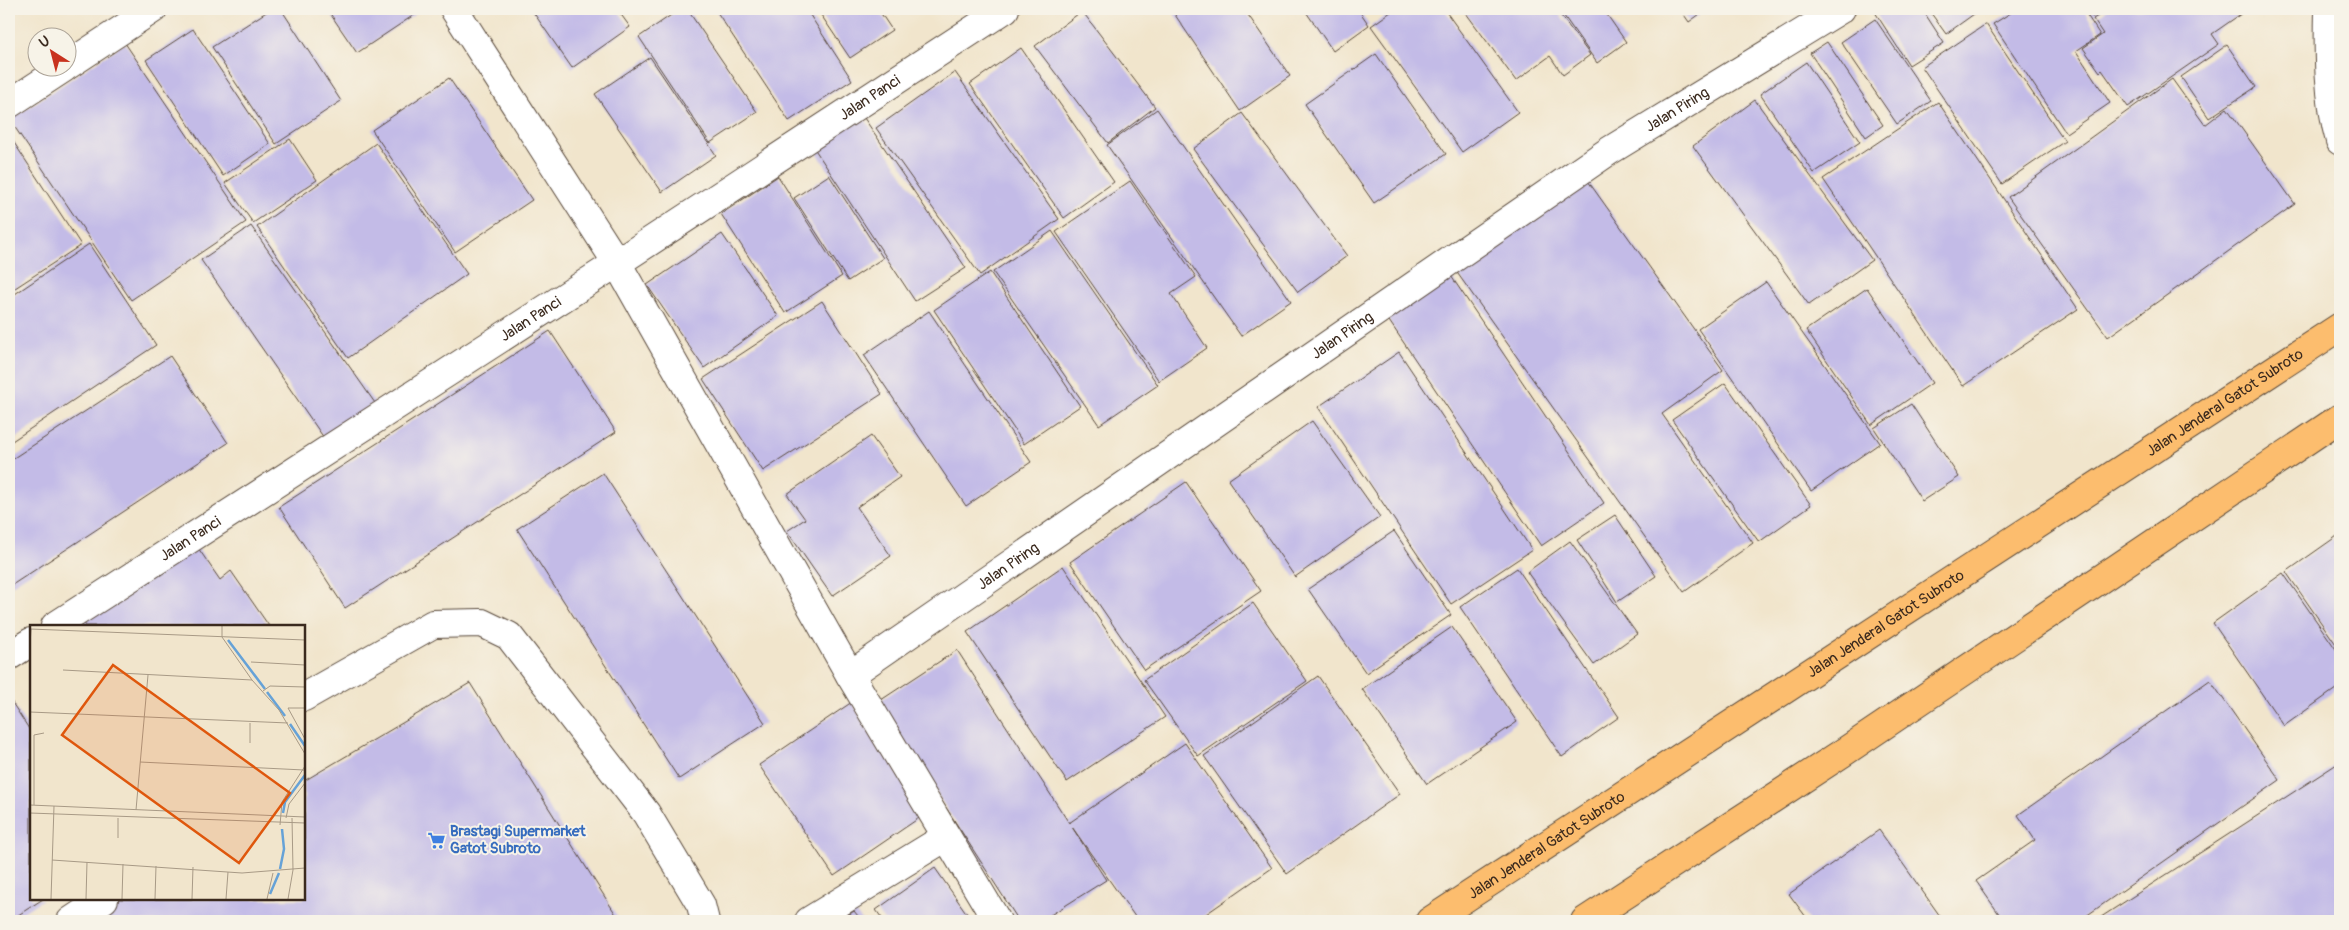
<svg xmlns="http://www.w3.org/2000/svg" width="2349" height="930" font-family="Pangolin,sans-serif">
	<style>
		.building { fill: #c3bbe7 }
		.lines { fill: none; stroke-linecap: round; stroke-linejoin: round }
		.minor-casing { stroke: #564638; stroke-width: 30 }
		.major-casing { stroke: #564638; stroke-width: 30 }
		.minor { stroke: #fff; stroke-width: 28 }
		.major { stroke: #fcbd6e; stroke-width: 28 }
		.labels { text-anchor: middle; stroke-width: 4; stroke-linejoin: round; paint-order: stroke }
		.street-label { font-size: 15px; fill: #3b2a1e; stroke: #f7f3e8 }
		.shop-label { font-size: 15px; font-weight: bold; fill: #366cbe; stroke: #f7f3e8; text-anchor: start }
		.inset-river { fill: none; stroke: #66a2d7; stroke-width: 2.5 }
		.inset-road { fill: none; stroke: #a89a86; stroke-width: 1 }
		.view { fill: #df570d; fill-opacity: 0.15; stroke: #df570d; stroke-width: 2.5 }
		.inset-edge { fill: none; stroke: #3b2a1e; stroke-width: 2.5 }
	</style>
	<rect width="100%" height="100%" fill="#f7f3e8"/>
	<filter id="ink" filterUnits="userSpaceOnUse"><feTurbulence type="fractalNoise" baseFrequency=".02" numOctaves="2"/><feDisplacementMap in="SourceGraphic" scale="10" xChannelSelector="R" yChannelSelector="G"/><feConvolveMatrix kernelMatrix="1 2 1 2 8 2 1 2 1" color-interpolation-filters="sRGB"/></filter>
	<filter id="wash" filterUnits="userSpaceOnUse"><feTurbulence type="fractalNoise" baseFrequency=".0096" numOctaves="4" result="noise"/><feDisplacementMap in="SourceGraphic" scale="20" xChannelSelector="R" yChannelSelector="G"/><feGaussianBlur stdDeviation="1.12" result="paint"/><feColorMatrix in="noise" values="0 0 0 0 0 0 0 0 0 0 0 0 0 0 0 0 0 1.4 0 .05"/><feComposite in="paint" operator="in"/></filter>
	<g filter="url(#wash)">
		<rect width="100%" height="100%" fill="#f1e5cc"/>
		<g id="blocks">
			<g class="building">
				<polygon points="271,9 281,9 341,101 276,144 212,47"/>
				<polygon points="327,9 423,9 357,53"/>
				<polygon points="531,9 617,9 630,27 572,68"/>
				<polygon points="680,9 687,9 757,112 710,143 639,37"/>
				<polygon points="715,9 806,9 852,80 789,121"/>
				<polygon points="817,9 878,9 892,30 850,58"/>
				<polygon points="1171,9 1244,9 1290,76 1240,111"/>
				<polygon points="1304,9 1358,9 1369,25 1333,51"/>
				<polygon points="1395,9 1444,9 1518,112 1462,152 1371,26"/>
				<polygon points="1463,9 1556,9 1590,55 1563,75 1550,56 1516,81"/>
				<polygon points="1559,9 1603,9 1626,42 1597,63"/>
				<polygon points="1680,9 1707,9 1689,22"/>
				<polygon points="1873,9 1922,9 1944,43 1909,65"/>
				<polygon points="1928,9 1981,9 1946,34"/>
				<polygon points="2017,9 2083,9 2100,35 2076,51 2110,103 2066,133 1993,24"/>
				<polygon points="2087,9 2104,9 2092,17"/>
				<polygon points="2109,9 2248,9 2212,34 2219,44 2128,107 2102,70 2100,72 2083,48 2103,34 2093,19"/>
				<polygon points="1082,11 1155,107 1108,143 1035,46"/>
				<polygon points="1875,19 1931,101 1897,124 1841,42"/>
				<polygon points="1986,24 2065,141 2002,184 1922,67"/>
				<polygon points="193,29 270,144 223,176 146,60"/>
				<polygon points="1827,42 1883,125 1866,137 1810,53"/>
				<polygon points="125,43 246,222 131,300 10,120"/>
				<polygon points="2227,45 2256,87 2209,118 2181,77"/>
				<polygon points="1021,48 1114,182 1064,218 970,84"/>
				<polygon points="1376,54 1446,154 1374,203 1305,104"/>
				<polygon points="650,57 716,155 662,192 595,94"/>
				<polygon points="1806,62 1860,142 1814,173 1760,94"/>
				<polygon points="955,72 1059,219 980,275 876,128"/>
				<polygon points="449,78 532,200 455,252 372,130"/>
				<polygon points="2172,79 2205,125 2227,108 2295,204 2108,337 2008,197"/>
				<polygon points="1755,100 1872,260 1809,305 1693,146"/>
				<polygon points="1938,102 2078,309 1963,386 1823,179"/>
				<polygon points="1157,109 1291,301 1241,336 1107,145"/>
				<polygon points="1242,113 1347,256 1298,292 1193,149"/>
				<polygon points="862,115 966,268 915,301 812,145"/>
				<polygon points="9,135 81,245 9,292"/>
				<polygon points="290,139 317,180 253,223 225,183"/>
				<polygon points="376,143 467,274 348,358 257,227"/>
				<polygon points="1583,174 1723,370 1662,414 1753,543 1684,592 1453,267"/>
				<polygon points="829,175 883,258 848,281 794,198"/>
				<polygon points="778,176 842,276 785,313 721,214"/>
				<polygon points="1130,181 1196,277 1171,294 1207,348 1159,381 1056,232"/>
				<polygon points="251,226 375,403 324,438 201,260"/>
				<polygon points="1052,231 1158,385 1099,425 993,272"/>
				<polygon points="722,234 778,316 704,368 647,285"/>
				<polygon points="89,244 156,345 9,443 9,298"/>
				<polygon points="1445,267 1604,503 1541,546 1381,309"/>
				<polygon points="990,272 1080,406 1024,444 934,310"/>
				<polygon points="1766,282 1880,443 1811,491 1698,329"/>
				<polygon points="1867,288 1932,383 1871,425 1806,330"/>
				<polygon points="822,301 882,394 763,471 703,379"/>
				<polygon points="929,311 1031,462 966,506 864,355"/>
				<polygon points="550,331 616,432 345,608 279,507"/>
				<polygon points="1399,352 1532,550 1451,604 1318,407"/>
				<polygon points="170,356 228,443 9,587 9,461"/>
				<polygon points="1725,383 1811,505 1759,542 1672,420"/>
				<polygon points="1911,404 1959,477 1922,501 1874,428"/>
				<polygon points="1312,421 1380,517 1295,577 1228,480"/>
				<polygon points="871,436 900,477 857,507 891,556 832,596 787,531 805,519 787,494"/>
				<polygon points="603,473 765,723 679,779 517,529"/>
				<polygon points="1186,482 1261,591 1144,670 1070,562"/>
				<polygon points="1615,515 1656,576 1617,602 1577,540"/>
				<polygon points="1394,531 1451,615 1366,673 1308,589"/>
				<polygon points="2340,534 2340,650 2286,572"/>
				<polygon points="1570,541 1637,634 1594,665 1527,572"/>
				<polygon points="196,545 220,580 231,571 269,626 86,626 83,622"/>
				<polygon points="1063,566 1165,717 1067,782 967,632"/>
				<polygon points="1517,568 1619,717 1562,757 1460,607"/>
				<polygon points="2283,573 2340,655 2340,686 2284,726 2213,623"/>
				<polygon points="1253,603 1307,681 1198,756 1144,680"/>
				<polygon points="1452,627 1517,722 1427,784 1362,689"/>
				<polygon points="957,650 1069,823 1185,743 1272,868 1196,921 1138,921 1072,827 1106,880 1041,921 1019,921 878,702"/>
				<polygon points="1318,676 1400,794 1287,874 1204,756"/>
				<polygon points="2210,680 2280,780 2079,921 2004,921 1976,881 2035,840 2018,815"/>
				<polygon points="470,683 620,921 80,921 112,899 304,899 304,781"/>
				<polygon points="9,698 31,732 31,899 43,899 9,921"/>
				<polygon points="852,702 925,814 834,876 759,765"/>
				<polygon points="2340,762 2340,921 2095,921"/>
				<polygon points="1879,830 1940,916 1932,921 1809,921 1789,894"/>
				<polygon points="935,868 972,921 884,921 876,910"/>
				<polygon points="854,911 862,921 839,921"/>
			</g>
		</g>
	</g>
	<g filter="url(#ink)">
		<use href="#blocks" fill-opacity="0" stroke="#564638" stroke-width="1"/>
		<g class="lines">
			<defs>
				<g id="minor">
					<polyline points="454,9 617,263 850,675 997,921"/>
					<path d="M2329,9C2328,52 2328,99 2340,141"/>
					<polyline points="68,65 153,9"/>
					<polyline points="9,104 64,68"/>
					<path id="s1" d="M55,626L617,263L1005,9"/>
					<polyline points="9,656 31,642"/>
					<path id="s2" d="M850,675L1609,151L1841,9"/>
					<polyline points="304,697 433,624 482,623 509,636 646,813 701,905 705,921"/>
					<polyline points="71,921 104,899"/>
					<polyline points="809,921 946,837"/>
				</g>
				<g id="major">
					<path id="s3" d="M1430,921L2340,327"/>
					<polyline points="1585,921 1844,752 2340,418"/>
				</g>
			</defs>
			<use href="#minor" class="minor-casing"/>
			<use href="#major" class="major-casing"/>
			<use href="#minor" class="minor"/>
			<use href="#major" class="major"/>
		</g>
	</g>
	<defs>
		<symbol id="supermarket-bare" viewBox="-9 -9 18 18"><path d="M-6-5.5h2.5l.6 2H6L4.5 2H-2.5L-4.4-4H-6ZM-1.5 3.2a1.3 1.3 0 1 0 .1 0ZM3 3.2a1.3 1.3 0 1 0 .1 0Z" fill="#3f7fe0" stroke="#f7f3e8" stroke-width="2.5" paint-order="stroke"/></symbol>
	</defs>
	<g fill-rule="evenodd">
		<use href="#supermarket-bare" x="424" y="828" width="25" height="25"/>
	</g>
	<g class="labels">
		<g class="street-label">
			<text dy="5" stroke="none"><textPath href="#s1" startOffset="971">Jalan Panci</textPath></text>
			<text dy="5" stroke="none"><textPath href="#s2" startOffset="1002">Jalan Piring</textPath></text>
			<text dy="5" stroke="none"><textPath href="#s1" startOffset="566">Jalan Panci</textPath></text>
			<text dy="5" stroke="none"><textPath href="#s2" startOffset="598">Jalan Piring</textPath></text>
			<text dy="5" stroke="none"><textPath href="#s3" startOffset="949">Jalan Jenderal Gatot Subroto</textPath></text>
			<text dy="5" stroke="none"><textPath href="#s1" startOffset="161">Jalan Panci</textPath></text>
			<text dy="5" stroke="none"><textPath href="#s2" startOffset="192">Jalan Piring</textPath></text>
			<text dy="5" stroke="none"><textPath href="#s3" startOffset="544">Jalan Jenderal Gatot Subroto</textPath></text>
			<text dy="5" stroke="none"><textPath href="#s3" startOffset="139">Jalan Jenderal Gatot Subroto</textPath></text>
		</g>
		<g class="shop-label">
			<text x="450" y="836">Brastagi Supermarket<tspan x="450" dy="17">Gatot Subroto</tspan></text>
		</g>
	</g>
	<g transform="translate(30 625)">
		<rect width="275" height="275" fill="#f1e5cc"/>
		<path class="inset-river" d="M198,15L235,64M237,67L255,91M260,99L275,121M253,188L255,177L275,150M250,244L254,224L252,204M240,269L249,248"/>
		<path class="inset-road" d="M192,1V12L222,55L249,85L275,129M0,4L275,15M0,20L1,4M221,37L275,40M33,45L222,55M233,66L240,61L275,62M275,83H258L275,114M0,87L258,98M220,118V98M110,137L274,145M0,180L275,192M4,180V110L14,108M106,185L118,50M0,188L275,198M88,193V213M256,193L259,179L275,158M250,200L252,177L275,141M22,235L212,248L275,243M21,274L24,181M56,274L57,237M92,274L93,239M125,274L126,241M162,274L163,242M196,274L198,247M237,274L243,248M258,274L263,245L262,193"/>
		<path class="view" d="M83,40L260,168L209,238L32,110Z"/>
		<rect width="275" height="275" class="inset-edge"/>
	</g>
	<rect width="2349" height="930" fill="none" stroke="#f7f3e8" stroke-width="30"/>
	<g transform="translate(52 52) rotate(324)"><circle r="24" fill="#f7f3e8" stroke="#aca397"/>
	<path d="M0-4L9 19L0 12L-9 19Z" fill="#c8321e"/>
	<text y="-8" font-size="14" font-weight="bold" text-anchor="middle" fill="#3b2a1e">U</text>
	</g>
</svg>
